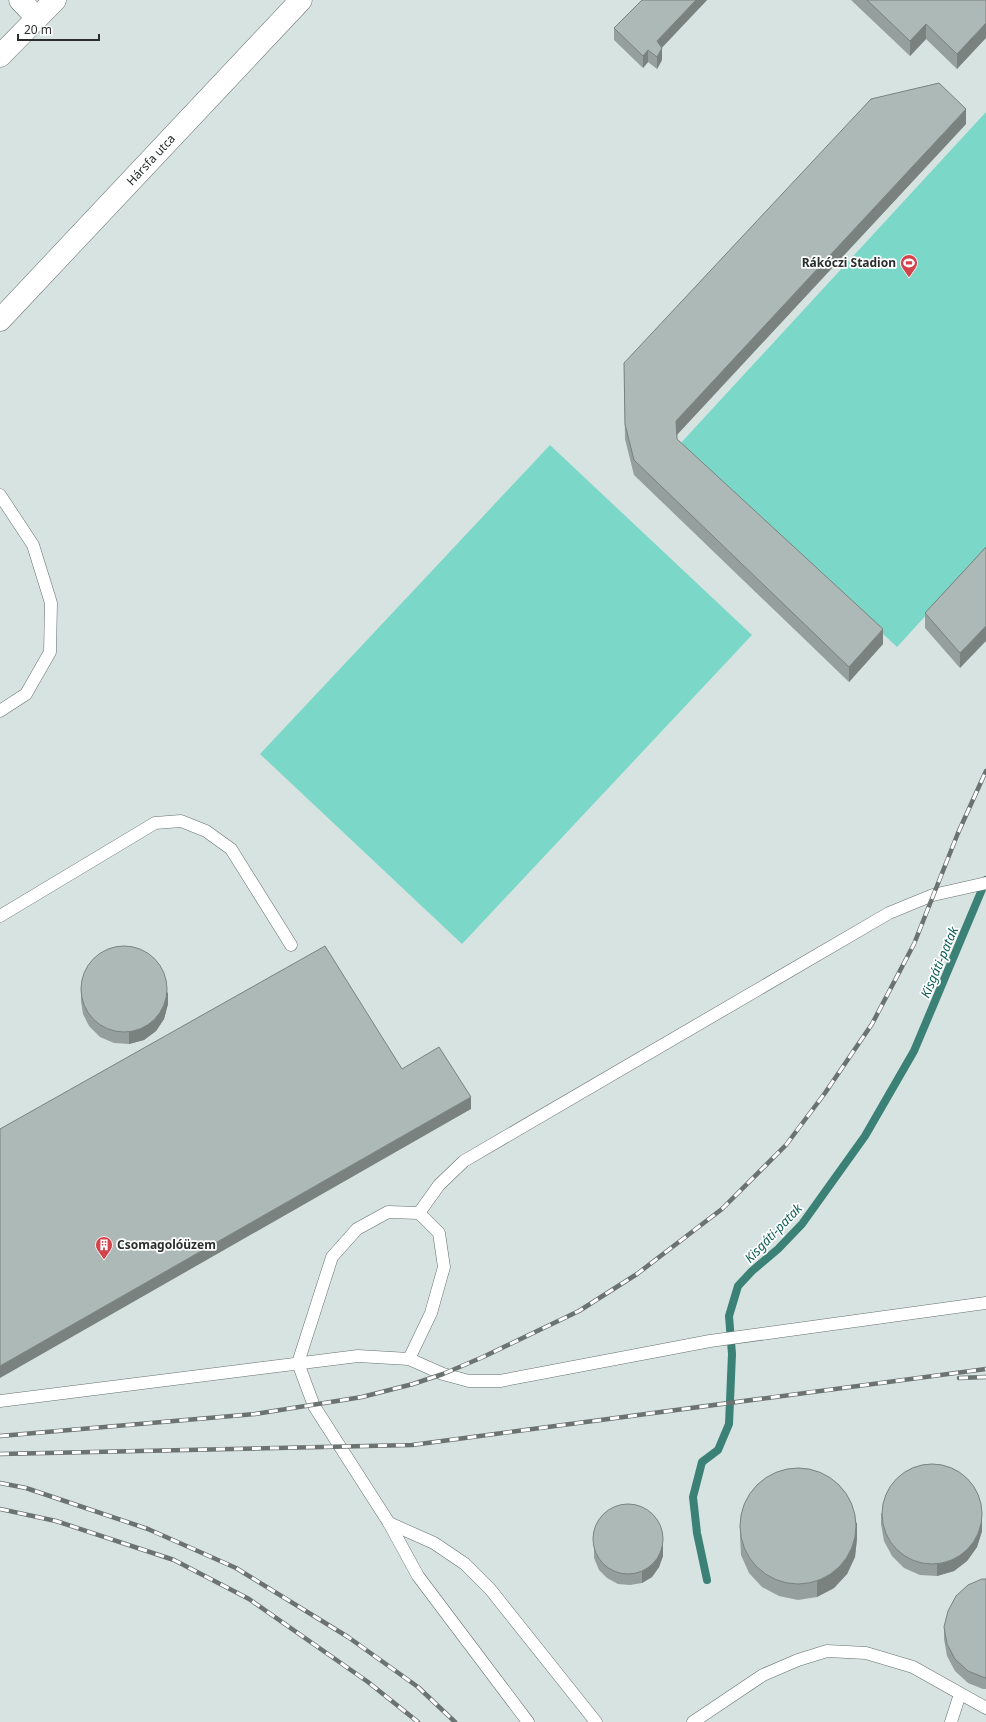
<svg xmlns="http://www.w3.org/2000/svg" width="986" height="1722" font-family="'Noto Sans',sans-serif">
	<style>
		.green { fill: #7bd8c8 }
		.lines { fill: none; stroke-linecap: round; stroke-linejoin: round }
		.stream { stroke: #3b8176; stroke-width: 8 }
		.lane-casing { stroke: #65716e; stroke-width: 13 }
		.street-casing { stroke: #65716e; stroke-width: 23 }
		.secondary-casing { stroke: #65716e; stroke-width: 23 }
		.lane { stroke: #fff; stroke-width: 12 }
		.street { stroke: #fff; stroke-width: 22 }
		.secondary { stroke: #fff; stroke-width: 22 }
		.rail-casing { stroke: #6b7371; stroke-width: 4.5 }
		.rail { stroke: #fff; stroke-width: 3; stroke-dasharray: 9; stroke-linecap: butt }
		.wall { fill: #959f9d }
		.shaded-wall { fill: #79827f }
		.building { fill: #adb9b6; stroke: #79827f }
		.labels { text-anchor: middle; stroke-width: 3.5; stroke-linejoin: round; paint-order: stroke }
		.street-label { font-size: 12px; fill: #2a2f2e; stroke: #fff }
		.poi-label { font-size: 12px; font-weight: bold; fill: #2a2f2e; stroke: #fff; text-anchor: end }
		.water-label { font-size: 13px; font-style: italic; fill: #0d5f54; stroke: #fff }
	</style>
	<rect width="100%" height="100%" fill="#d7e3e1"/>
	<g class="green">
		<polygon points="986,112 986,550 897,647 679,445"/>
		<polygon points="550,445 752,635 462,944 260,754"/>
	</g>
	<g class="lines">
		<polyline class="stream" points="707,1580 697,1533 693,1497 702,1462 718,1450 729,1424 732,1354 729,1316 738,1286 752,1271 778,1249 802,1224 865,1136 914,1051 986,880"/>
		<defs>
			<g id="lane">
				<polyline points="0,495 33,545 51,603 50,652 26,694 0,711"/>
				<polyline points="0,916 155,823 181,821 206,831 231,849 291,945"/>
				<polyline points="419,1213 439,1185 464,1161 889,913 933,895 986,883"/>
				<polyline points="409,1359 431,1313 444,1267 439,1233 419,1213 388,1212 357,1229 332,1257 298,1363 314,1406 389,1523 418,1576 528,1722"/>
				<polyline points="0,1401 358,1356 409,1359 443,1374 469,1381 500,1381 710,1341 986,1303"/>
				<polyline points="389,1523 434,1543 465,1564 490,1589 596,1722"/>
				<polyline points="693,1722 763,1675 798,1660 827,1651 866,1653 913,1667 986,1708"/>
				<polyline points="951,1722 960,1694"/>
			</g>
			<g id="street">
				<polyline points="20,0 37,18"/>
				<polyline points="0,56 55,0"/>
			</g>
			<polyline id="secondary" points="0,320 301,0"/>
		</defs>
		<use href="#lane" class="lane-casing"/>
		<use href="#street" class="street-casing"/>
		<use href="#secondary" class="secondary-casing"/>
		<use href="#lane" class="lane"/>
		<use href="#street" class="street"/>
		<use href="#secondary" class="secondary"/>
		<defs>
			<g id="rail">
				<polyline points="959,1378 986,1377"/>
				<polyline points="0,1436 255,1414 362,1397 413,1384 443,1374 483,1357 579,1311 637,1274 722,1209 786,1145 825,1093 872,1024 914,944 958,833 986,771"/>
				<polyline points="0,1454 412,1445 986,1369"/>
				<polyline points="0,1483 26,1488 148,1529 236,1568 348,1637 418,1687 455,1722"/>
				<polyline points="0,1509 56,1521 174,1560 249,1599 368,1682 418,1722"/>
			</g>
		</defs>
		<use href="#rail" class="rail-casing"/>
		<use href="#rail" class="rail"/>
	</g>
	<g class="wall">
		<polygon points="642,0 707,0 662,47 662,60 657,69 648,62 643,68 614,40 614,28"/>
		<polygon points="851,0 986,0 957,69 926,39 910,56"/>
		<polygon points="966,124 677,434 677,439 883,644 849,682 634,475 625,439 624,363"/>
		<polygon points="986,547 960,668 925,628 925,613"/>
		<polygon points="81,989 168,1004 164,1019 156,1031 144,1040 129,1044 114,1043 100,1037 89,1026 83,1014 81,1001"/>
		<polygon points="881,1513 982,1531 977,1547 967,1561 954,1571 937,1576 920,1575 904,1568 892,1556 884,1541 881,1524"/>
		<polygon points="740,1520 857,1538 855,1557 847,1574 834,1588 817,1597 798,1600 779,1596 762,1587 749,1573 741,1555 740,1536"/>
		<polygon points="594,1535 663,1556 659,1567 652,1577 642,1583 630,1585 618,1584 607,1578 599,1570 594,1558"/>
		<polygon points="986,1579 986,1689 983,1689 968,1683 955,1671 947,1656 944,1639 944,1627"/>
	</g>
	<g class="shaded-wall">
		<polygon points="696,0 707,0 657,53 657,41"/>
		<polygon points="986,23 986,38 957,69 957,54"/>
		<polygon points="926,24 926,39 910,56 910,41"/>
		<polygon points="662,48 662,60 657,69 657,57"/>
		<polygon points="648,50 648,62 643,68 643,56"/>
		<polygon points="966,109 966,124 676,436 676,421"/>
		<polygon points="986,626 986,641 960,668 960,653"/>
		<polygon points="883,629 883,644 849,682 849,667"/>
		<polygon points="168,992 168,1004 164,1019 156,1031 144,1040 129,1044 129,1032"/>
		<polygon points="471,1097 471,1109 0,1378 0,1366"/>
		<polygon points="982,1519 982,1531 977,1547 967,1561 954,1571 937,1576 937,1564"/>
		<polygon points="857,1522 857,1538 855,1557 847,1574 834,1588 817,1597 817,1582"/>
		<polygon points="663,1544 663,1556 659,1567 652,1577 642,1583 642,1571"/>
	</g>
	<g class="building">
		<polygon points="642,0 696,0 657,41 662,48 657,57 648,50 643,56 614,28"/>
		<polygon points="867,0 986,0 986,23 957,54 926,24 910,41"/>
		<polygon points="939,83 966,109 676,421 677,439 883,629 849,667 634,460 625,424 624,363 871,99"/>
		<polygon points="986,547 986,626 960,653 925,613"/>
		<circle cx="124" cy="989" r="43"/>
		<polygon points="325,946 402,1069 439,1047 471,1097 0,1366 0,1129"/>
		<circle cx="932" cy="1514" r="50"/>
		<circle cx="798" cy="1526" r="58"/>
		<circle cx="628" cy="1539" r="35"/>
		<polygon points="982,1579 986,1579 986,1678 983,1677 968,1671 955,1659 947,1644 944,1627 948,1611 956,1596 968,1585"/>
	</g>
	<defs>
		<symbol id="stadium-pin" viewBox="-11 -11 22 30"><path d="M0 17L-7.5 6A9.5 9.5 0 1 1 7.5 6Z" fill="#d3434b" stroke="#fff"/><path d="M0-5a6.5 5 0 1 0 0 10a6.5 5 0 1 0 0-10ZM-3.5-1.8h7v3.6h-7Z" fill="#fff"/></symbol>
		<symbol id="building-pin" viewBox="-11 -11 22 30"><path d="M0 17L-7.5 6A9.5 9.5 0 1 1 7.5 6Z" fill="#d3434b" stroke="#fff"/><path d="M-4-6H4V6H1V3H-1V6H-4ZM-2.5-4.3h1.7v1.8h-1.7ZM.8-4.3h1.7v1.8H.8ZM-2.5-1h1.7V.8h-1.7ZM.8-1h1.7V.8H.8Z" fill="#fff"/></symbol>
	</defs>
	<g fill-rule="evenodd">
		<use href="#stadium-pin" x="899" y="253" width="20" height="27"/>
		<use href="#building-pin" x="94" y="1235" width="20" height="27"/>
	</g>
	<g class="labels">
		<g class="street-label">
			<text transform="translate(151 160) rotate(-47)" y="4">Hársfa utca</text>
		</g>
		<g class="poi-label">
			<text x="896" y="267">Rákóczi Stadion</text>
			<text x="117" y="1249" text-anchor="start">Csomagolóüzem</text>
		</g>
		<g class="water-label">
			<text transform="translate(939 962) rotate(-67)" y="5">Kisgáti-patak</text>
			<text transform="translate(773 1233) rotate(-46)" y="5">Kisgáti-patak</text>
		</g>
	</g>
	<path d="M18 34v6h81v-6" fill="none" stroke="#2a2f2e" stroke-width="2"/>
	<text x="24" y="34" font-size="12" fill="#2a2f2e" stroke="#ffffff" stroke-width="3" paint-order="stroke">20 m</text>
</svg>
